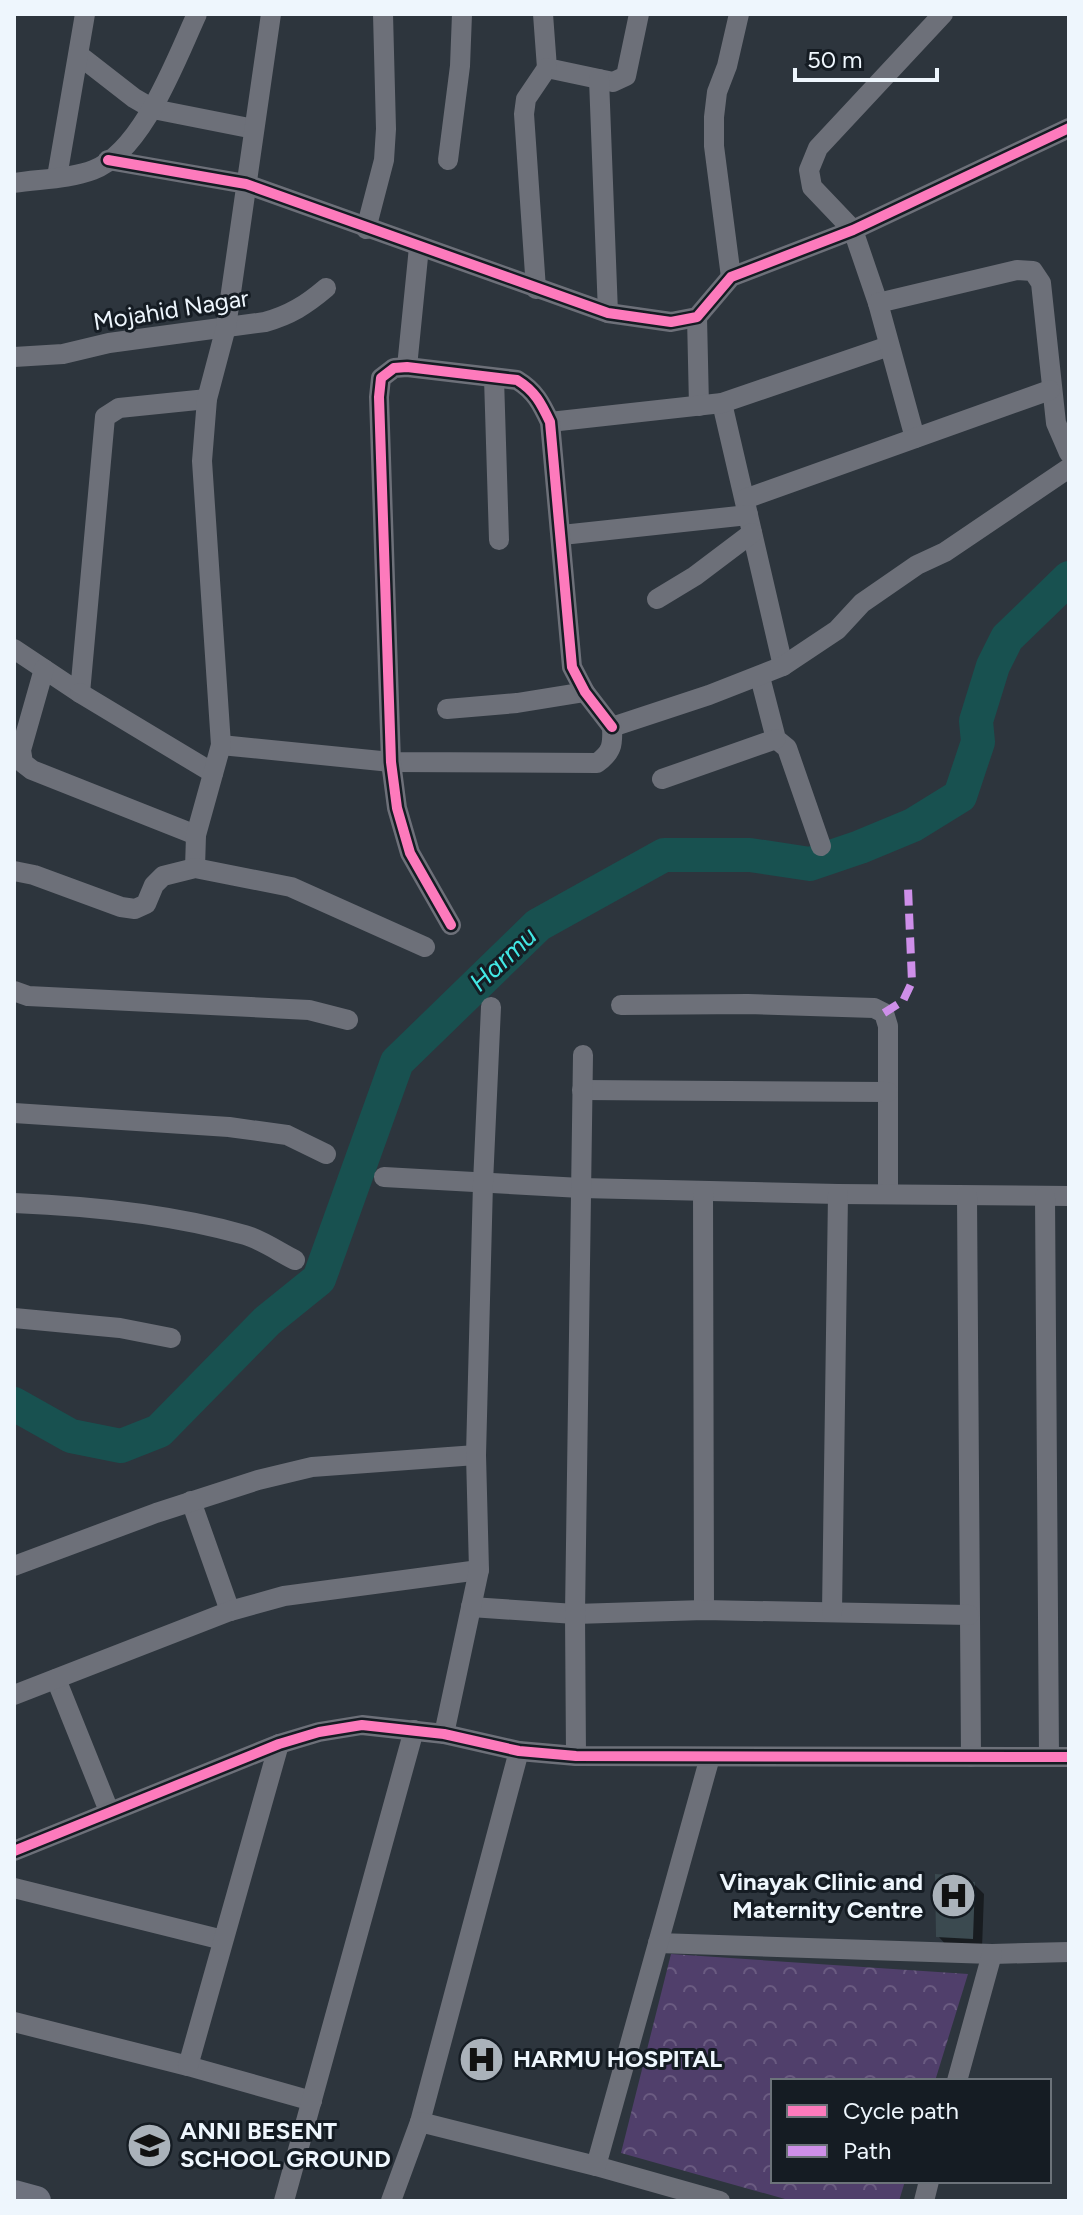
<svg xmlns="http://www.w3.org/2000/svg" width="1083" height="2215" font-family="Figtree,sans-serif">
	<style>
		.park { fill: url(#park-crowns) }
		.shadow { fill: #0007 }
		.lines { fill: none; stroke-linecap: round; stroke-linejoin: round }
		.river { stroke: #185150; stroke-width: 34 }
		.building { fill: #3b4a50 }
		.street { stroke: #6d7079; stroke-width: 20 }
		.secondary { stroke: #6e727e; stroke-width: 30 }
		.quiet { stroke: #ce8fe9; stroke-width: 8; stroke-dasharray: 16 8; stroke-linecap: butt }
		.cycleway-casing { stroke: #151c23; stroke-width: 15 }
		.cycleway { stroke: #fd7abc; stroke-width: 10 }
		.labels { text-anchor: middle; stroke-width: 6; stroke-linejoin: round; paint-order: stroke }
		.street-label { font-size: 24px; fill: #eef6fd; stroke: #151c23 }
		.poi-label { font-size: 24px; font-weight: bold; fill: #eef6fd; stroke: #151c23; text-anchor: start }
		.water-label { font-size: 26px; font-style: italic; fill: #42e7e4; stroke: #151c23 }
	</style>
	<defs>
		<pattern id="park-crowns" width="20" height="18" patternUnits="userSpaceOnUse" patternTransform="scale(2)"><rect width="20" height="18" fill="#503f6b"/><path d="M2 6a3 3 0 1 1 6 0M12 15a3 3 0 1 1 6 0" fill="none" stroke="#6a5b81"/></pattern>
	</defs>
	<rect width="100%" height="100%" fill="#2d353d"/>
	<polygon class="park" points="671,1954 968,1974 935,2081 773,2081 773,2181 905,2181 899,2201 792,2201 621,2153"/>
	<polygon class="shadow" points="961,1877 968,1884 974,1884 984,1894 982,1948 948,1947 938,1936"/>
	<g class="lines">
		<polyline class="river" points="14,1404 71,1436 121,1446 159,1431 267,1321 319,1279 397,1062 538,925 664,855 750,855 810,864 860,847 913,825 960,796 978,742 976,721 993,666 1007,638 1069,578"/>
	</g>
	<polygon class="building" points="935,1874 962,1876 962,1882 975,1882 973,1939 936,1937"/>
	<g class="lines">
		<g class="street">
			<polyline points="543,14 547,68 613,82 626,76 639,14"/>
			<polyline points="80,56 134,98 153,109 254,129"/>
			<polyline points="599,79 608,313"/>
			<polyline points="108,160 246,184 608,313 671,322 697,317 731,277 853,230 1069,128"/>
			<polyline points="448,160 460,66 462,14"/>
			<polyline points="57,177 85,14"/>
			<path d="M14,183C39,179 69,179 93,170C143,151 176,59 197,14"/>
			<polyline points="366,229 384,160 386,129 383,14"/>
			<polyline points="731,277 714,146 714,117 717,92 727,66 739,14"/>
			<polyline points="536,289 524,114 526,99 547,68"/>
			<polyline points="878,303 853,230 812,187 809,170 818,148 943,14"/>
			<polyline points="697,317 699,406"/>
			<path d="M14,357L63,354L109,343L265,322C290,315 306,305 326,288"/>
			<polyline points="407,367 419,247"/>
			<polyline points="494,378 499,540"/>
			<polyline points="722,403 783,666"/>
			<polyline points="550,422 722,403 889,346"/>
			<polyline points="915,438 878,303 1017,270 1033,271 1041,283 1056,423 1069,453"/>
			<polyline points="745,499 1050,390"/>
			<polyline points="562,535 748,515"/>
			<polyline points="657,599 695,576 752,533"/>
			<polyline points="14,649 80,693 105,417 119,408 207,399"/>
			<polyline points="44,669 21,750 23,763 32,770 196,835"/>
			<polyline points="760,677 776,739 787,748 821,846"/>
			<polyline points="80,693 213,773"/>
			<polyline points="447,709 517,703 585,692"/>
			<path d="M221,745L391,762L597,763C612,752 613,745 612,727L709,695L783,666L837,630L862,603L917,565L945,552L1069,468"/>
			<polyline points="662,779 776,739"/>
			<polyline points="195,868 196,835 221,745 202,461 207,399 226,327 271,14"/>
			<polyline points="14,871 34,875 121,907 135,909 146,904 154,885 163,876 195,868 291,887 425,947"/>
			<path d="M451,925L410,853L397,808L391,762L379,397L381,378L394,368L407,367L517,380C535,391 541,403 550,422L572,667L585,692L612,727"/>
			<polyline points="14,991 28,996 309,1010 348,1020"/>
			<polyline points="621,1005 748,1004 874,1008 884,1013 888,1026 888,1194"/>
			<polyline points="582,1090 888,1092"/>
			<polyline points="14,1113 229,1127 287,1135 326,1154"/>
			<polyline points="384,1177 581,1188 838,1194 1069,1196"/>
			<polyline points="703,1191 704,1610"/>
			<polyline points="967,1196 971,1757"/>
			<polyline points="1045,1197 1049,1757"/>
			<path d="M14,1203C91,1206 171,1214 245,1235C262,1240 279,1252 295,1260"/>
			<polyline points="14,1318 120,1328 171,1338"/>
			<polyline points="191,1501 230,1611"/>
			<polyline points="14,1566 156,1513 258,1480 312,1467 476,1455"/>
			<polyline points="471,1607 575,1614 704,1610 969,1615"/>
			<polyline points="832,1612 838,1194"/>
			<polyline points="56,1679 109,1811"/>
			<polyline points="14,1695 230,1611 284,1596 479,1570"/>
			<polyline points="444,1734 479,1570 476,1455 483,1183 491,1007"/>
			<polyline points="576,1756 575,1614 583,1055"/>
			<polyline points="14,1851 279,1744 319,1732 362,1725 444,1734 519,1751 576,1756 1069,1757"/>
			<polyline points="14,1888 223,1940"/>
			<polyline points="658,1943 992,1954 1069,1952"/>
			<polyline points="14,2022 188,2066 312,2101"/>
			<polyline points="188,2066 279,1744"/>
			<polyline points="957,2081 992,1954"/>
			<polyline points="420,2122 519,1751"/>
			<polyline points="596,2166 720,2201"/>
			<polyline points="284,2201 414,1730"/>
			<polyline points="391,2201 420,2122 596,2166 710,1757"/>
			<polyline points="924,2201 929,2181"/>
		</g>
		<polyline class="secondary" points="14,2195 36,2201"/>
		<polyline class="quiet" points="884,1013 903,1001 912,982 908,888"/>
		<defs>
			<g id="cycleway">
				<polyline points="108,160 246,184 608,313 671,322 697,317 731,277 853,230 1069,128"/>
				<path d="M451,925L410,853L397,808L391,762L379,397L381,378L394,368L407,367L517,380C535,391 541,403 550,422L572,667L585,692L612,727"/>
				<polyline points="14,1851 279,1744 319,1732 362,1725 444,1734 519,1751 576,1756 1069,1757"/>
			</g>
		</defs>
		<use href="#cycleway" class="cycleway-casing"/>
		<use href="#cycleway" class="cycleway"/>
	</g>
	<defs>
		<symbol id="hospital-disc" viewBox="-11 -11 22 22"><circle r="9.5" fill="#aab2ba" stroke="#151c23"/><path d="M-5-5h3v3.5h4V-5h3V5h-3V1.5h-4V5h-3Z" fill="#111"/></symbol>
		<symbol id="school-disc" viewBox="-11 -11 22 22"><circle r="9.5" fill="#aab2ba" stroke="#151c23"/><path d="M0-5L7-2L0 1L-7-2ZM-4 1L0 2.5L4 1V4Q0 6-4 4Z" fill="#111"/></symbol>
	</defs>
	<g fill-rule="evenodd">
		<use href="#hospital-disc" x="928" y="1870" width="51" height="51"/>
		<use href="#hospital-disc" x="456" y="2034" width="51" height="51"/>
		<use href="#school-disc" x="124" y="2120" width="51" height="51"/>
	</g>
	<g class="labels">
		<g class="street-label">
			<text transform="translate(171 310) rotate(-9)" y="8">Mojahid Nagar</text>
		</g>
		<g class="poi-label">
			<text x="923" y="1890" text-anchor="end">Vinayak Clinic and<tspan x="923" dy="28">Maternity Centre</tspan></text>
			<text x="513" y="2067">HARMU HOSPITAL</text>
			<text x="180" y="2139">ANNI BESENT<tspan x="180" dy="28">SCHOOL GROUND</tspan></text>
		</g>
		<g class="water-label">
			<text transform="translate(503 959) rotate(-43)" y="9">Harmu</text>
		</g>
	</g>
	<rect width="1083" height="2215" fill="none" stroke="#eef6fd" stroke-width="32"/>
	<rect x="771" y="2079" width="280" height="104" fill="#151c23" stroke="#6c737a" stroke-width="2"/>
	<rect x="787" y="2105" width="40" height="12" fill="#fd7abc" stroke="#6c737a" stroke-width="2"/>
	<text x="843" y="2119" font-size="24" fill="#eef6fd">Cycle path</text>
	<rect x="787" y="2145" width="40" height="12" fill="#ce8fe9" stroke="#6c737a" stroke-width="2"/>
	<text x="843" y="2159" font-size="24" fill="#eef6fd">Path</text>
	<path d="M795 68v12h142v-12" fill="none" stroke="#eef6fd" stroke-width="4"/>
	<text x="807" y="68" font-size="24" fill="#eef6fd" stroke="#151c23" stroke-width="6" paint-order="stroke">50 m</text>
</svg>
